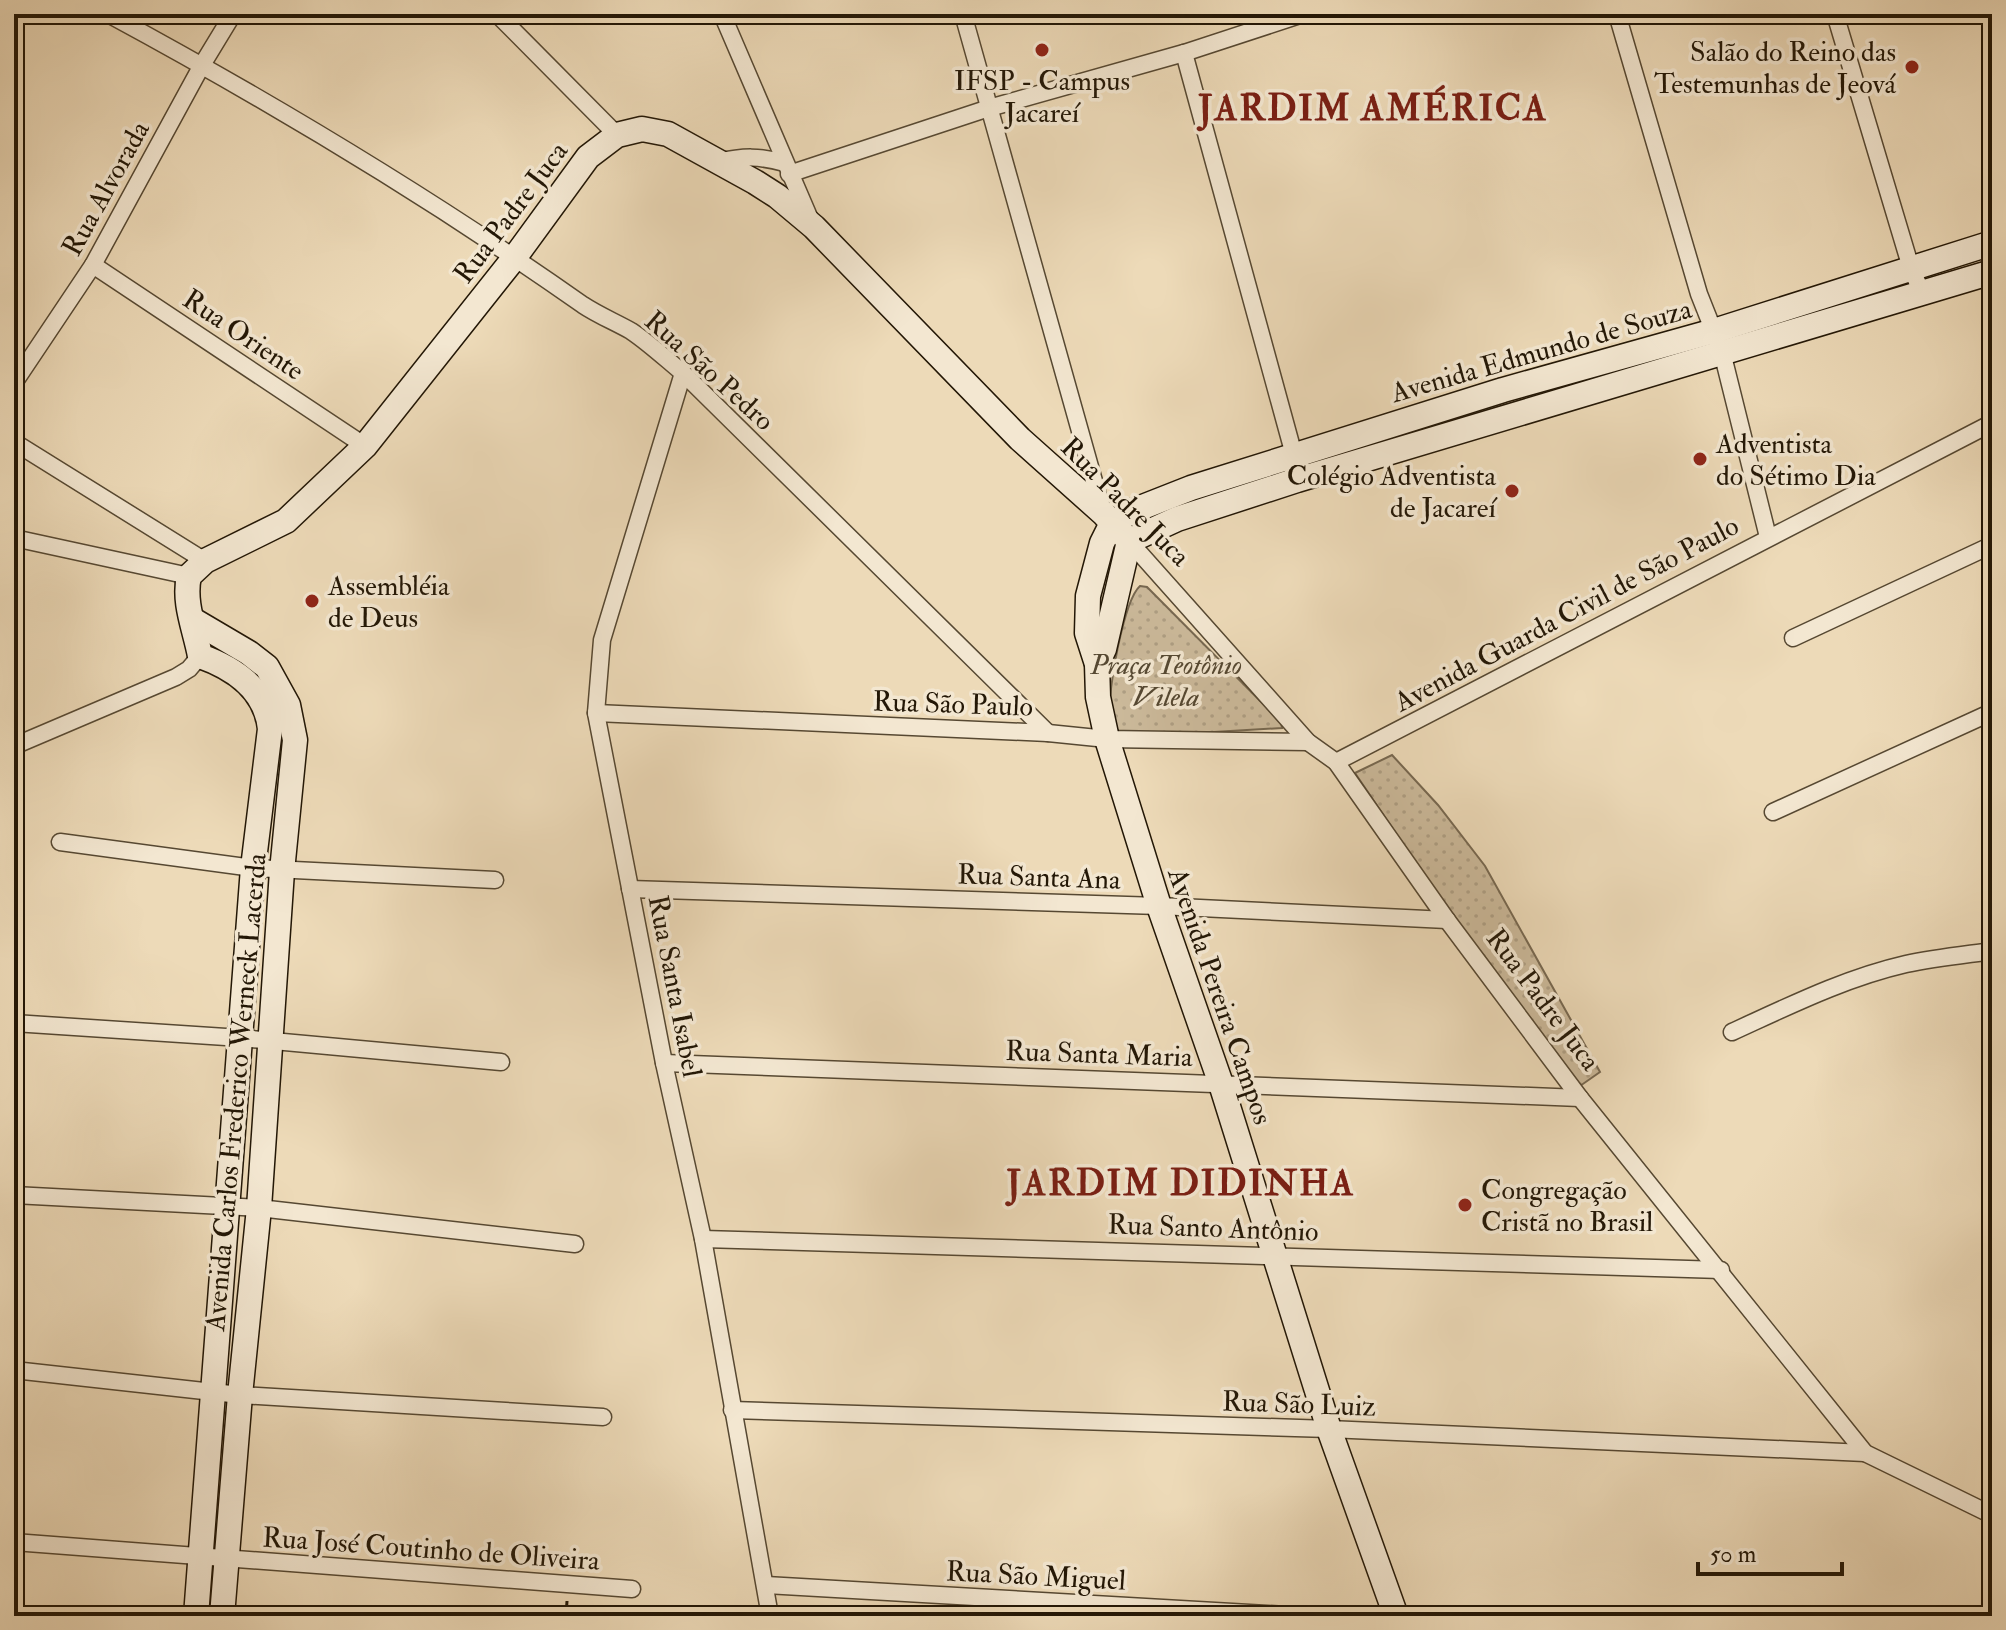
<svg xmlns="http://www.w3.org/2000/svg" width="2006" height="1630" font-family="'IM FELL Double Pica',serif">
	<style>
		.grass { fill: url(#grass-dots); stroke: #776850; stroke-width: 2 }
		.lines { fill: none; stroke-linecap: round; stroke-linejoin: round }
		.street-casing { stroke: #564832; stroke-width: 19 }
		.secondary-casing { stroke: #231706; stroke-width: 27 }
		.path { stroke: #231706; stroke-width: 3; stroke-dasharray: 6 4; stroke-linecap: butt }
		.street { stroke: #f3e7d1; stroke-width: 16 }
		.secondary { stroke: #f3e7d1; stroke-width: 24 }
		.poi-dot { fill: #8f2418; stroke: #f3e7d1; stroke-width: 3 }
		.labels { text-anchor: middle; stroke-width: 7; stroke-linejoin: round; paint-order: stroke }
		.poi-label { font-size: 28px; fill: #231706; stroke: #f3e7d1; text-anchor: start }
		.street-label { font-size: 28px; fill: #231706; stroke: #f3e7d1 }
		.park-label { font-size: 28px; font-style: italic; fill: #554832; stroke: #f3e7d1 }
		.district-label { font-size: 36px; font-weight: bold; letter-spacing: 2px; fill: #7a1f14; stroke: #f3e7d1 }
	</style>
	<defs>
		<pattern id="grass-dots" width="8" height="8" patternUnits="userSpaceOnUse" patternTransform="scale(2)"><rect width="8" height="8" fill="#cbb99a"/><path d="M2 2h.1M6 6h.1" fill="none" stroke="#ae9e83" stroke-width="1.8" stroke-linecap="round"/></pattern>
	</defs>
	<rect width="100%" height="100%" fill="#eddab8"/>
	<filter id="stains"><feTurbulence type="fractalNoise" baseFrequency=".0025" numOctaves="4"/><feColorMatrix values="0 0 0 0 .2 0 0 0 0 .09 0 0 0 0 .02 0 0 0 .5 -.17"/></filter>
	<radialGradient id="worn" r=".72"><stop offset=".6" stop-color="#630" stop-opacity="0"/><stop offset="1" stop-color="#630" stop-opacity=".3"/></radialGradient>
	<g class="grass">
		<path d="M1140,586L1147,587L1281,722L1282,728L1130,737C1120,734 1111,726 1110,715C1107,692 1124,600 1140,586Z"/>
		<polygon points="1392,755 1438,805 1485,866 1600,1072 1580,1086 1457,924 1355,773"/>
	</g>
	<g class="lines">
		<defs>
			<g id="street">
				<path d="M108,14C271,102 431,198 583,305C598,315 615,322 631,331C649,343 666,359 683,373L1048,733"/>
				<polyline points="497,14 617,135"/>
				<polyline points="722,14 810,219"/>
				<polyline points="963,14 1103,513"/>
				<polyline points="1617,14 1699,294 1722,352 1768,537"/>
				<polyline points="1835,14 1911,268 1922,293"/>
				<polyline points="1184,53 1294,455"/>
				<path d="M719,162C743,156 760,156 785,163"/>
				<polyline points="789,174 989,108 1184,53 1303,14"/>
				<polyline points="93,265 365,446"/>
				<polyline points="683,373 602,640 596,713 664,1063 703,1239 770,1616"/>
				<polyline points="14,383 93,265 202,65 233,14"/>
				<polyline points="14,442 205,561"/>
				<polyline points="14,538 189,576"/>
				<polyline points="1129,541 1308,742 1336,762 1447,920 1580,1098 1865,1453 1992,1515"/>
				<polyline points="1793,638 1992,545"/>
				<polyline points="596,713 1048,733 1107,739 1308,742"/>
				<polyline points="14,746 176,677 189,669 200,656"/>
				<polyline points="1336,762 1992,423"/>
				<polyline points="1773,812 1992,712"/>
				<polyline points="60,842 253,868 495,880"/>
				<polyline points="630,889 1159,906 1447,920"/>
				<polyline points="14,1023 241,1038 501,1062"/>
				<path d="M1732,1032C1789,1006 1845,978 1906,964C1934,958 1963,955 1992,951"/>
				<polyline points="664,1063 1580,1098"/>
				<polyline points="14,1195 259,1208 575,1244"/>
				<polyline points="703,1239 1721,1270"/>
				<polyline points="14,1370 240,1395 603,1417"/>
				<polyline points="732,1410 1329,1429 1865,1453"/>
				<polyline points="14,1542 632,1589"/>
				<polyline points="766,1585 1304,1616"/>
			</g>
			<g id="secondary">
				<polyline points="1129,541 1177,519 1297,480 1992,272"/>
				<polyline points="193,620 249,653 267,667 288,705 295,740 282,871 259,1208 240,1395 222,1616"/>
				<polyline points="1097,664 1104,649 1129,541"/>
				<path d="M196,1616L253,868L270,729C266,689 234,668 200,656C195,629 183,603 189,576L205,561L286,521L365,446L515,257L588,157L617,135L642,129L668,134L755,182L777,196L814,227L1020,439L1104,514L1129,541"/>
				<polyline points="1396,1616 1329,1429 1221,1084 1159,906 1107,739 1098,697 1097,664 1087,633 1088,596 1102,543 1111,525 1130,512 1191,488 1503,390 1714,331 1992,243"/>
			</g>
		</defs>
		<use href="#street" class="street-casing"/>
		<use href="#secondary" class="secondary-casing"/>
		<polyline class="path" points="566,1616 567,1601"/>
		<use href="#street" class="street"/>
		<use href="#secondary" class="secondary"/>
	</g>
	<g class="poi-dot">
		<circle cx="1042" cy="50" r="8"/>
		<circle cx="1912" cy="67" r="8"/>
		<circle cx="1700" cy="459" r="8"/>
		<circle cx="1512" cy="491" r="8"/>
		<circle cx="312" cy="601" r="8"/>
		<circle cx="1465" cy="1205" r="8"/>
	</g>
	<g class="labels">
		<g class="poi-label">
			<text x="1896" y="61" text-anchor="end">Salão do Reino das<tspan x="1896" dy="32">Testemunhas de Jeová</tspan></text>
			<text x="1042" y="90" text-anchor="middle">IFSP - Campus<tspan x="1042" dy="32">Jacareí</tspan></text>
			<text x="1716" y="453">Adventista<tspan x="1716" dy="32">do Sétimo Dia</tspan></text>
			<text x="1496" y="485" text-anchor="end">Colégio Adventista<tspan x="1496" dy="32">de Jacareí</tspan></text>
			<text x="328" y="595">Assembléia<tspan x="328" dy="32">de Deus</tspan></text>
			<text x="1481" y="1199">Congregação<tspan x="1481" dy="32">Cristã no Brasil</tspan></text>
		</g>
		<g class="street-label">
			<text transform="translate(105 188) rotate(-61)" y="10">Rua Alvorada</text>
			<text transform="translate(510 212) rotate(-53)" y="10">Rua Padre Juca</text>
			<text transform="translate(244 334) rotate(34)" y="10">Rua Oriente</text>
			<text transform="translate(1541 350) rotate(-16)" y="10">Avenida Edmundo de Souza</text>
			<text transform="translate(710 370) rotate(42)" y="10">Rua São Pedro</text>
			<text transform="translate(1126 501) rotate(45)" y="10">Rua Padre Juca</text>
			<text transform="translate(1566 613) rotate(-28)" y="10">Avenida Guarda Civil de São Paulo</text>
			<text transform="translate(953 703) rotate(2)" y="10">Rua São Paulo</text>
			<text transform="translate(1039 876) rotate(2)" y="10">Rua Santa Ana</text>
			<text transform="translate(676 986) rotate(79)" y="10">Rua Santa Isabel</text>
			<text transform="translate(1221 996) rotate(71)" y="10">Avenida Pereira Campos</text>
			<text transform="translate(1544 999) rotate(53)" y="10">Rua Padre Juca</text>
			<text transform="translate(1099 1053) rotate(2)" y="10">Rua Santa Maria</text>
			<text transform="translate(235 1092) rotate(-85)" y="10">Avenida Carlos Frederico Werneck Lacerda</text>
			<text transform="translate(1213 1227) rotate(2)" y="10">Rua Santo Antônio</text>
			<text transform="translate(1299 1403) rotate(2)" y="10">Rua São Luiz</text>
			<text transform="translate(431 1548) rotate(4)" y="10">Rua José Coutinho de Oliveira</text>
			<text transform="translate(1036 1575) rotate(3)" y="10">Rua São Miguel</text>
		</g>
		<g class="park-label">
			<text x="1166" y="674">Praça Teotônio<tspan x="1166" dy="32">Vilela</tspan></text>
		</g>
		<g class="district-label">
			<text x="1373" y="120">JARDIM AMÉRICA</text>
			<text x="1181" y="1195">JARDIM DIDINHA</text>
		</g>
	</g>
	<rect width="2006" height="1630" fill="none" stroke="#eddab8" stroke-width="48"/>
	<rect x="16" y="16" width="1974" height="1598" fill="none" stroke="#231706" stroke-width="4"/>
	<rect x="24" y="24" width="1958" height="1582" fill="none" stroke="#231706" stroke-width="2"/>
	<path d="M1698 1562v12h144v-12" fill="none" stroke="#231706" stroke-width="4"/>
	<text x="1710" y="1562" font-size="24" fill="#231706" stroke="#f3e7d1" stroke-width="6" paint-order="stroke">50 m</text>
	<rect width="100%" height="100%" filter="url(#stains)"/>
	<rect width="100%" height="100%" fill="url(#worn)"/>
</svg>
